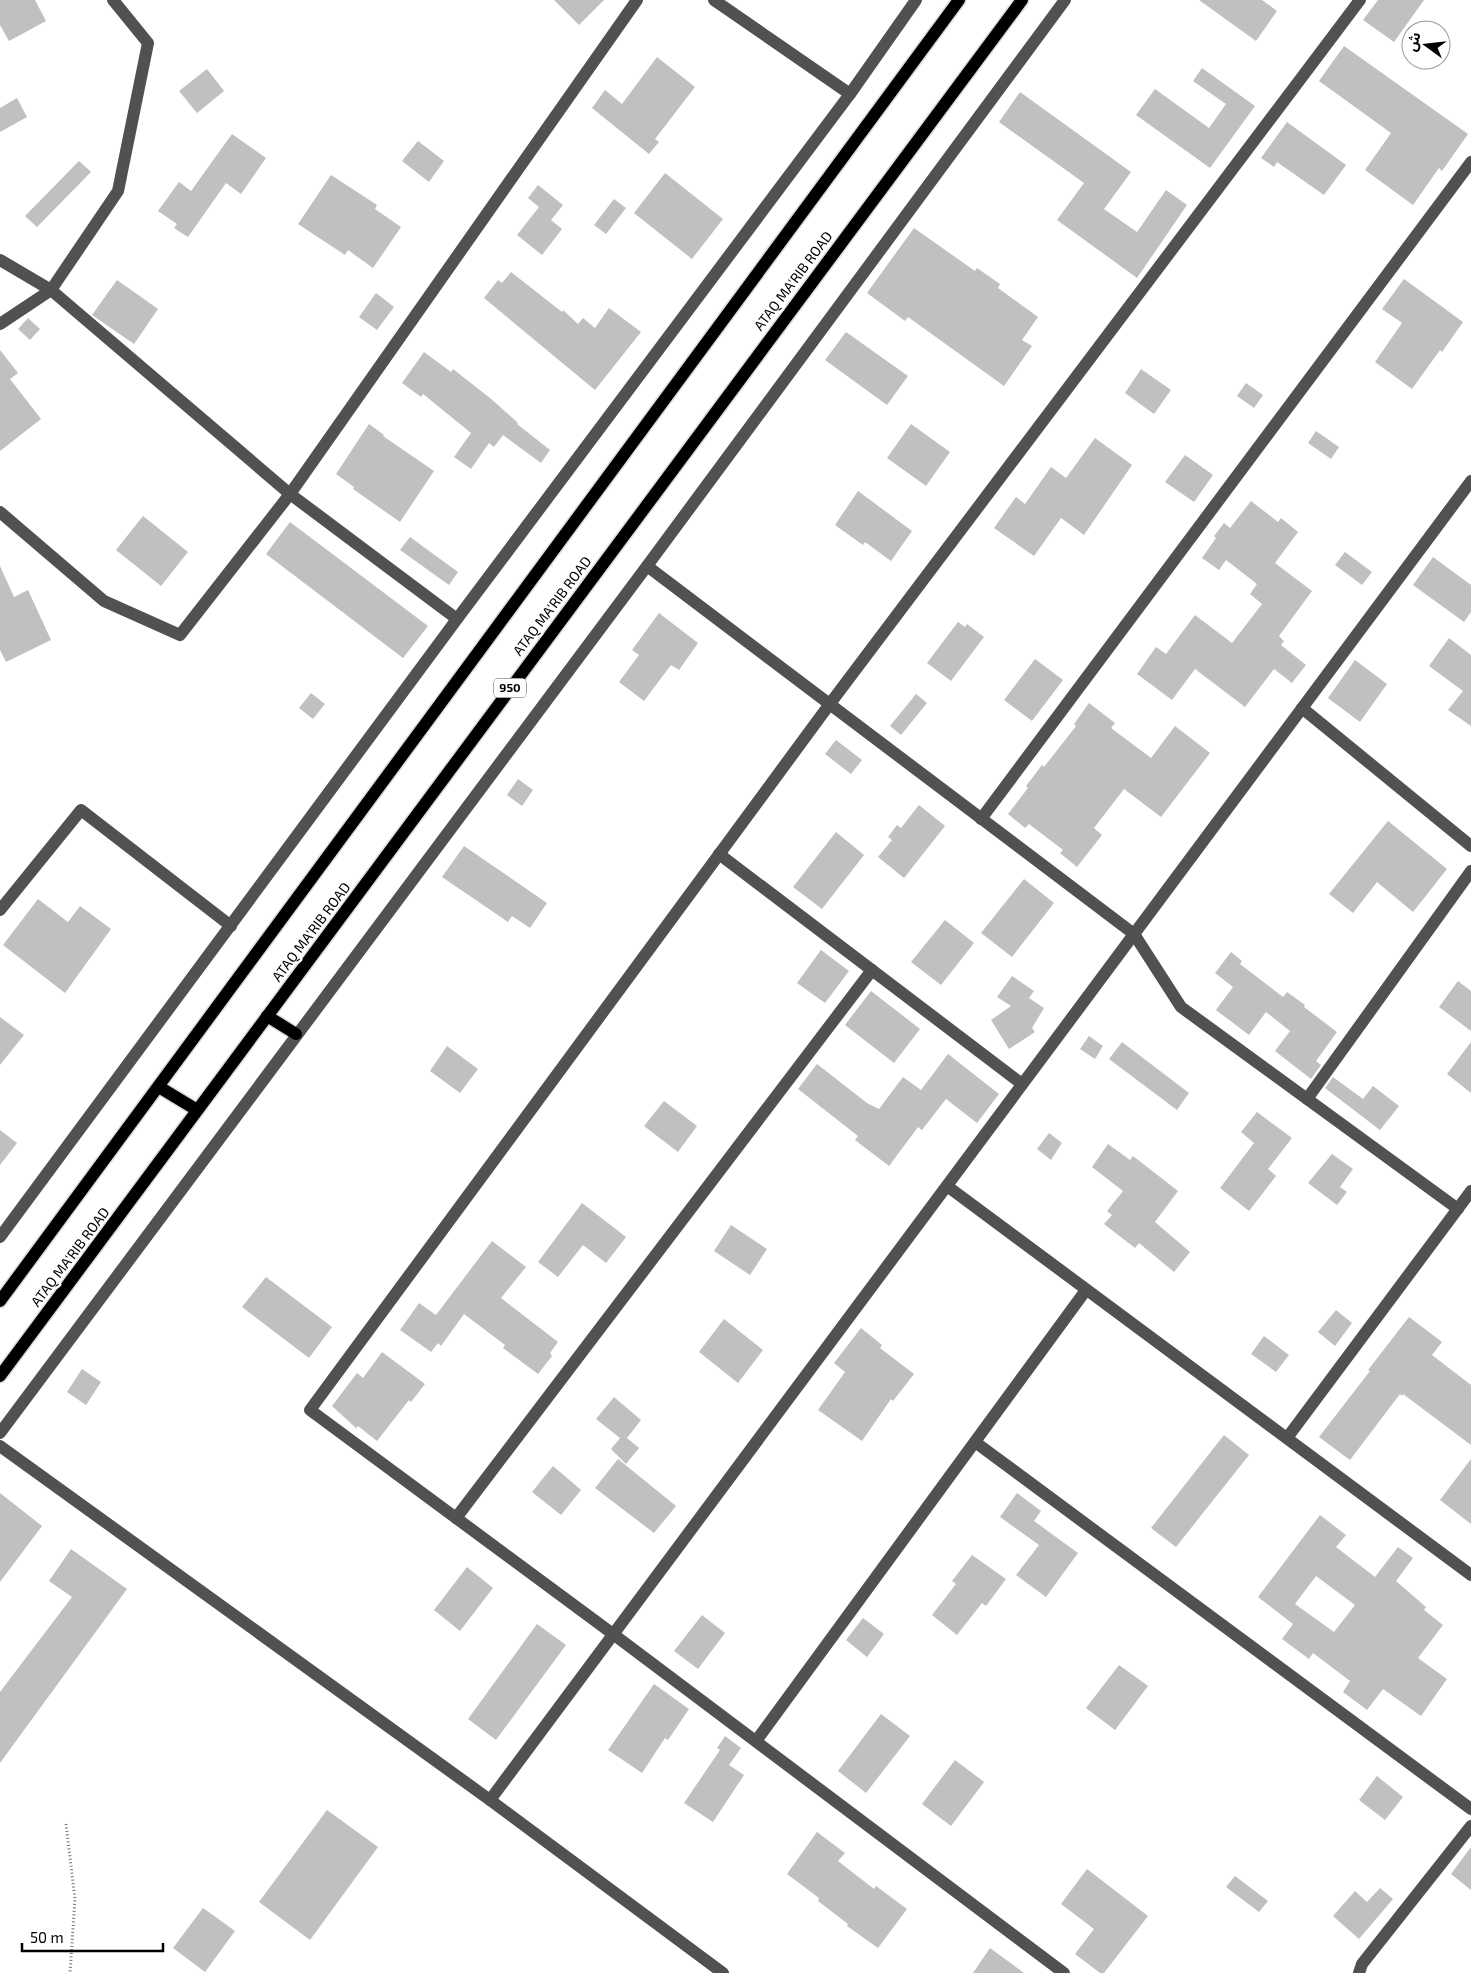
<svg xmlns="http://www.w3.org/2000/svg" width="1471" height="1973" font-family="'Exo 2','Noto Sans Arabic',sans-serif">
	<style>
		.building { fill: #c0c0c0; fill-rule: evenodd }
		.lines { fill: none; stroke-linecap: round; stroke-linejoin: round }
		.major-casing { stroke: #dbdbdb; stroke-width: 15 }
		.path { stroke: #737373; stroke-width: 3; stroke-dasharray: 1 2.5; stroke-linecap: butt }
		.minor { stroke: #515151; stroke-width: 12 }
		.major { stroke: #000; stroke-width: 12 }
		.labels { text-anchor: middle; stroke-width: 5; stroke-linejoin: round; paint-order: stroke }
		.shield { fill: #fff; stroke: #4c4c4c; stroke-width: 1 }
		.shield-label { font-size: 12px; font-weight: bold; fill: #000 }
		.street-label { font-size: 14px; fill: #000; stroke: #fff }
	</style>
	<rect width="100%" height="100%" fill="#fff"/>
	<g class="building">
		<polygon points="0,0 35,0 46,21 9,41 0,25"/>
		<polygon points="554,0 604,0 579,25"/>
		<polygon points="1199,0 1262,0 1277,11 1256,41"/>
		<polygon points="1378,0 1424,0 1394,42 1363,20"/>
		<polygon points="1344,46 1468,134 1442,171 1439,168 1413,205 1365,170 1391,133 1319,81"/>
		<polygon points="657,57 695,87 655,139 659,142 649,154 592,108 605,90 622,104"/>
		<polygon points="1202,68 1255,106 1210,168 1136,115 1155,89 1209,128 1226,104 1193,81"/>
		<polygon points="207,69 224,91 197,113 179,91"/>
		<polygon points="1020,92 1131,172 1104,209 1137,232 1166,190 1187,205 1137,278 1057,220 1084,183 999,122"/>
		<polygon points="17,98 27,117 0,132 0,108"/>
		<polygon points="1287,122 1346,165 1324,195 1277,162 1274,167 1261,158"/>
		<polygon points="232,134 266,158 241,194 226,183 188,237 174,228 177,224 158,211 179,182 191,191"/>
		<polygon points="418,141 444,161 429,182 402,161"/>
		<polygon points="79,161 91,172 37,227 25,216"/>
		<polygon points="665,173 723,219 692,259 634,213"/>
		<polygon points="331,175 377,205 375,209 401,227 373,268 348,250 345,255 298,224"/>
		<polygon points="538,185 563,205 551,220 562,229 542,255 517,235 539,207 528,198"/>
		<polygon points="614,199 626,208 606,234 594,225"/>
		<polygon points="914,228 975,271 977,268 1000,284 998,288 1038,317 1022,340 1032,346 1004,386 908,317 905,321 867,293"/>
		<polygon points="511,272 562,312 563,310 578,324 583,318 595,328 609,308 641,332 595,390 484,298 498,280 502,283"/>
		<polygon points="1404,279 1463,322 1442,352 1440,350 1412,389 1375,362 1402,323 1382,309"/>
		<polygon points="117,280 158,309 134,344 92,315"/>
		<polygon points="376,293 394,307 377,330 359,317"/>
		<polygon points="28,318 40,329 30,340 18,329"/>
		<polygon points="846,332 908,376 887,405 825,360"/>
		<polygon points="0,350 18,373 10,379 41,419 0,451"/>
		<polygon points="424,352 451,372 453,369 490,398 518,423 517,424 550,450 541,463 503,435 494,447 489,443 471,469 454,457 471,433 423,394 421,397 402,383"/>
		<polygon points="1141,369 1171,390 1154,414 1125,393"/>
		<polygon points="1246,383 1263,395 1254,408 1237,396"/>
		<polygon points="369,424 384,435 383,436 434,471 400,522 353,489 354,487 336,474"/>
		<polygon points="911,424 950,452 926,486 887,458"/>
		<polygon points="1316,431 1339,447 1331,459 1308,443"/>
		<polygon points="1095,438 1132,465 1084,535 1061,518 1034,556 994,528 1016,497 1025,504 1051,467 1066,478"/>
		<polygon points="1185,455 1213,475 1194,502 1165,482"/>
		<polygon points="858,491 912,531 891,561 865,542 863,545 835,525"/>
		<polygon points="1251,501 1278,522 1281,518 1298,532 1275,563 1312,591 1279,636 1284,641 1281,645 1306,665 1292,683 1274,669 1245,707 1195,669 1172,700 1137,674 1156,647 1166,654 1195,615 1232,643 1262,604 1250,594 1257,584 1226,560 1219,570 1202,558 1216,538 1214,536 1224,523 1230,528"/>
		<polygon points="143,516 188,552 161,586 116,550"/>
		<polygon points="290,522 428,626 403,658 266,554"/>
		<polygon points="410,537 458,572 449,585 400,550"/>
		<polygon points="1345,552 1372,572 1362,585 1335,565"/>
		<polygon points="1433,557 1471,585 1471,612 1464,622 1413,585"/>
		<polygon points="0,566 14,597 28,590 51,640 6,662 0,650"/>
		<polygon points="659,613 698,643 679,670 671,665 644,701 619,682 639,655 632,650"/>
		<polygon points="958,622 965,627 967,624 984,637 951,681 927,663"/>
		<polygon points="1449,638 1471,655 1471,726 1448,710 1463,691 1429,666"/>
		<polygon points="1035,659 1063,680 1032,721 1004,700"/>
		<polygon points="1355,660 1387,684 1360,722 1328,698"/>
		<polygon points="311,693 325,704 313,719 299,708"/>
		<polygon points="916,694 927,703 901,735 890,726"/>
		<polygon points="1089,703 1115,723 1111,728 1151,758 1175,726 1210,753 1161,817 1124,789 1094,828 1102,835 1077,867 1060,853 1063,850 1029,824 1025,828 1008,814 1028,788 1026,786 1042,765 1044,767 1076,726 1074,724"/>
		<polygon points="836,740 862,760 851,774 825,754"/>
		<polygon points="518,779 533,790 522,806 507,795"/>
		<polygon points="919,805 945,826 904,878 878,857 892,840 888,837 897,825 901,828"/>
		<polygon points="1388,821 1447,869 1413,912 1377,882 1353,913 1329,894"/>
		<polygon points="836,832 864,855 822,909 793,887"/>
		<polygon points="464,846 547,903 530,928 512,916 508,922 442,877"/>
		<polygon points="1024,879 1054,903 1012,957 981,933"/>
		<polygon points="38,899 68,922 80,906 111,929 65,993 3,945"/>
		<polygon points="945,920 974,943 941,985 911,962"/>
		<polygon points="821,950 849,971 825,1003 797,983"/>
		<polygon points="1231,952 1242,961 1240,964 1283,997 1287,992 1305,1005 1304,1007 1337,1032 1316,1061 1321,1065 1311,1079 1275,1051 1290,1031 1266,1012 1249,1035 1216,1010 1233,987 1215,973"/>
		<polygon points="1012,976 1034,991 1029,998 1044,1008 1032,1028 1035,1032 1009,1049 991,1020 1011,1006 997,997"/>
		<polygon points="1458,981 1471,991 1471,1031 1439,1007"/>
		<polygon points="871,991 920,1029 894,1063 845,1025"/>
		<polygon points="0,1017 24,1035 0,1065"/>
		<polygon points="1089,1036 1103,1046 1095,1059 1080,1049"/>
		<polygon points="1122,1042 1189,1093 1177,1110 1109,1059"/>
		<polygon points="1471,1042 1471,1093 1447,1074"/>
		<polygon points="447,1046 478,1069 460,1093 430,1071"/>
		<polygon points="948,1054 999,1094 977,1123 946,1099 922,1130 918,1127 889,1166 855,1140 858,1136 798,1089 817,1064 867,1103 879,1109 903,1077 921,1090"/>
		<polygon points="1333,1077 1363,1099 1373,1086 1399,1106 1380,1130 1325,1088"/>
		<polygon points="664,1101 697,1126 678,1152 644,1126"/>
		<polygon points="1257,1112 1292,1138 1268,1169 1276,1176 1249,1211 1220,1188 1254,1143 1241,1132"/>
		<polygon points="0,1130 17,1143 0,1165"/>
		<polygon points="1049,1133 1062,1143 1051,1160 1037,1149"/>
		<polygon points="1108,1144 1130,1160 1133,1156 1178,1191 1155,1222 1190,1252 1174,1272 1139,1243 1135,1248 1104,1224 1112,1215 1107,1211 1123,1191 1092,1167"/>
		<polygon points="1332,1154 1353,1169 1340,1187 1347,1192 1337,1205 1308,1183"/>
		<polygon points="582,1203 626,1237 606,1263 583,1245 558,1277 538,1262"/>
		<polygon points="731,1225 767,1249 750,1275 714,1251"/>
		<polygon points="492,1241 526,1267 501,1298 558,1342 550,1353 552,1356 538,1374 503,1348 505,1345 464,1314 441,1346 438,1343 431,1352 400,1330 419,1303 436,1315"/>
		<polygon points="266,1277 332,1327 309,1358 242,1307"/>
		<polygon points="1336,1310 1352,1323 1335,1346 1318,1332"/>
		<polygon points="1409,1317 1442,1342 1432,1355 1471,1385 1471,1445 1403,1394 1402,1396 1400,1394 1350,1460 1319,1437 1370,1371 1368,1370"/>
		<polygon points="724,1319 763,1350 738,1383 699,1352"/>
		<polygon points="861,1328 882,1345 880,1348 914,1374 893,1401 891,1399 862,1441 818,1410 845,1372 834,1363"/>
		<polygon points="1264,1336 1289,1355 1276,1372 1251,1354"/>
		<polygon points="382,1352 425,1384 411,1402 409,1400 377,1441 358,1426 356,1428 332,1406 357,1373 363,1378"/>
		<polygon points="82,1369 101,1382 86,1405 67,1392"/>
		<polygon points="614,1397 641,1420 627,1438 639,1448 626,1464 611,1449 620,1438 596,1419"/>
		<polygon points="1224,1435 1249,1455 1176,1547 1151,1528"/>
		<polygon points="618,1459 676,1506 654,1533 595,1488"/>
		<polygon points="1471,1459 1471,1524 1440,1500"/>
		<polygon points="553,1466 581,1490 561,1515 532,1492"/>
		<polygon points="0,1493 42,1526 0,1582"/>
		<polygon points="1017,1493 1041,1511 1034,1521 1078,1553 1046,1597 1016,1575 1039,1545 1000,1517"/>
		<path d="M1320,1515L1346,1535L1336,1547L1375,1577L1398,1547L1413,1558L1396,1581L1426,1607L1424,1610L1443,1625L1418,1658L1447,1679L1421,1716L1383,1689L1367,1710L1343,1692L1350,1681L1313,1653L1309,1659L1282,1639L1293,1624L1258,1597ZM1316,1576L1355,1605L1334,1632L1295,1604Z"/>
		<polygon points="71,1549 127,1589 0,1763 0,1692 72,1597 49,1581"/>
		<polygon points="972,1555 1006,1579 986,1606 982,1603 957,1635 932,1615 956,1584 952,1581"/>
		<polygon points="467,1567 493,1588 460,1631 434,1610"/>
		<polygon points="702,1615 725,1633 698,1669 674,1651"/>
		<polygon points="863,1618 884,1634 867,1657 846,1640"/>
		<polygon points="537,1624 566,1645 496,1740 468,1719"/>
		<polygon points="1119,1665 1148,1686 1115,1730 1086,1708"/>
		<polygon points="654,1684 689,1709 668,1740 665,1738 642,1773 608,1750"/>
		<polygon points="881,1714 910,1736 866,1793 838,1771"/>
		<polygon points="725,1736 741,1748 729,1765 744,1775 713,1822 684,1803 720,1750 717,1748"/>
		<polygon points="955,1760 984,1782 951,1826 922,1804"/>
		<polygon points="1377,1776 1403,1797 1385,1820 1359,1800"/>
		<polygon points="327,1810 378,1847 310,1940 259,1902"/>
		<polygon points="817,1832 845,1853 838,1861 874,1889 876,1886 907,1909 878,1948 847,1926 848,1924 818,1901 819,1898 787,1874"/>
		<polygon points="1471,1847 1471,1890 1451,1874"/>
		<polygon points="1087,1869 1148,1916 1104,1973 1100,1973 1075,1954 1094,1929 1061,1904"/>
		<polygon points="1235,1876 1268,1901 1259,1912 1226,1887"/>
		<polygon points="1380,1888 1393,1899 1359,1939 1333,1916 1355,1891 1367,1902"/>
		<polygon points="203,1908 235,1931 205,1972 173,1948"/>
		<polygon points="990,1948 1024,1973 973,1973"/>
	</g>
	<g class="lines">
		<defs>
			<g id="major">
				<polyline points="267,1016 296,1034"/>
				<polyline points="159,1087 197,1110"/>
				<polyline points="0,1301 959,0"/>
				<polyline points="0,1376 1022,0"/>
			</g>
		</defs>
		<use href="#major" class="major-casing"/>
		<polyline class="path" points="66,1824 75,1899 70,1973"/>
		<g class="minor">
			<polyline points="714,0 850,94"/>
			<polyline points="0,260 51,290 290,494 457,619"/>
			<polyline points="0,324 51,290 118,191 148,43 113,0"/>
			<polyline points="0,512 104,601 180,635 290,494 637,0"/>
			<polyline points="647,566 1134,934 1181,1007 1458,1209"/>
			<polyline points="1302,708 1471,846"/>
			<polyline points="981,819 1471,162"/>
			<polyline points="719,854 1022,1084"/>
			<polyline points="0,910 81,810 231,926"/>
			<polyline points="1307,1099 1471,871"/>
			<polyline points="947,1186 1471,1575"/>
			<polyline points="0,1237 457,619 850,94 916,0"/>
			<polyline points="0,1433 647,566 1065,0"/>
			<polyline points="1287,1438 1471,1191"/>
			<polyline points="975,1442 1471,1809"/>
			<polyline points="0,1446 490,1800 723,1973"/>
			<polyline points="456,1518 872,970"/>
			<polyline points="756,1741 1086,1290"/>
			<polyline points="490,1800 1471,481"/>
			<polyline points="1064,1973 613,1634 310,1410 829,705 1360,0"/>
			<polyline points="1359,1973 1362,1964 1471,1826"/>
		</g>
		<use href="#major" class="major"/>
	</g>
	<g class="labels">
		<rect class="shield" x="494" y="678.5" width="32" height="19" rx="4"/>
		<g class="shield-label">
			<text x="510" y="692">950</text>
		</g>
		<g class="street-label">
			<text transform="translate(793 281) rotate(-53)" y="5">ATAQ MA'RIB ROAD</text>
			<text transform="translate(552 606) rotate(-53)" y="5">ATAQ MA'RIB ROAD</text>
			<text transform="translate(311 932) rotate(-53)" y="5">ATAQ MA'RIB ROAD</text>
			<text transform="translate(70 1257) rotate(-53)" y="5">ATAQ MA'RIB ROAD</text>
		</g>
	</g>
	<g transform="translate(1426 45) rotate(285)"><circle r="24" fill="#ffffff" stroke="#999999"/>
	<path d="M0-4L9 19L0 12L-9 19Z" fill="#000000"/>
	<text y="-8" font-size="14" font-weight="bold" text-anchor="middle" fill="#000000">ش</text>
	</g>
	<path d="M22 1943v8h141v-8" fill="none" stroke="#000000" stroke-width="2.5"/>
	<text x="30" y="1943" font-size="15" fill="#000000" stroke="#ffffff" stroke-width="4" paint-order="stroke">50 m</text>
</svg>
